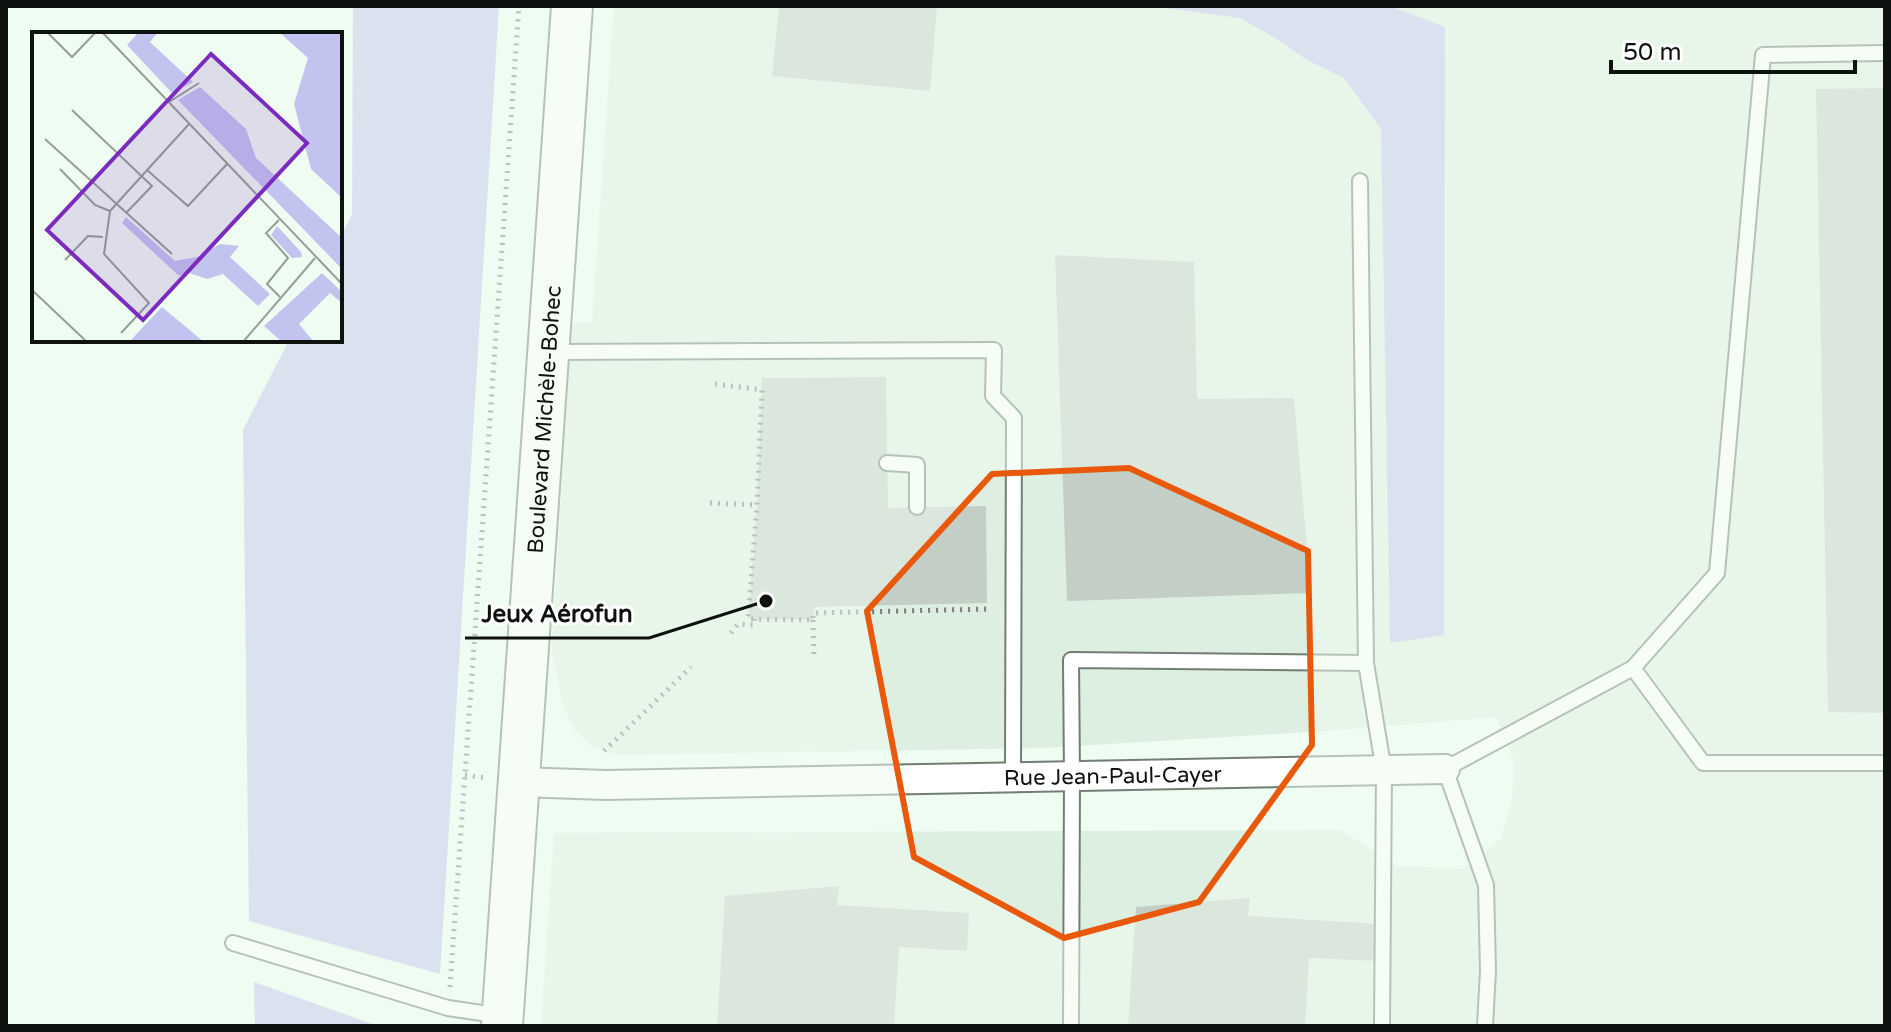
<svg xmlns="http://www.w3.org/2000/svg" width="1891" height="1032" font-family="'Varela Round',sans-serif">
	<style>
		.built { fill: #ddefe1 }
		.green { fill: #c2c4ef }
		.building { fill: #c3cfc6 }
		.lines { fill: none; stroke-linecap: round; stroke-linejoin: round }
		.lane-casing { stroke: #727d74; stroke-width: 18 }
		.street-casing { stroke: #727d74; stroke-width: 32 }
		.secondary-casing { stroke: #727d74; stroke-width: 44 }
		.path { stroke: #747c75; stroke-width: 5; stroke-dasharray: 2 6; stroke-linecap: butt }
		.lane { stroke: #fff; stroke-width: 14 }
		.street { stroke: #fff; stroke-width: 28 }
		.secondary { stroke: #fff; stroke-width: 40 }
		.marked { fill: none; stroke: #e8590c; stroke-width: 6; stroke-linejoin: round }
		.labels { text-anchor: middle; stroke-width: 6; stroke-linejoin: round; paint-order: stroke }
		.street-label { font-size: 22px; fill: #0e120f; stroke: #fff }
		.inset-road { fill: none; stroke: #959e97; stroke-width: 2 }
		.view { fill: #7b2cbf; fill-opacity: 0.15; stroke: #7b2cbf; stroke-width: 4 }
		.inset-edge { fill: none; stroke: #0e120f; stroke-width: 4 }
		.leader { fill: none; stroke: #0e120f; stroke-width: 3 }
		.callout-dot { fill: #0e120f; stroke: #fff; stroke-width: 3 }
		.callout-label { font-size: 24px; text-anchor: middle; font-weight: bold; fill: #0e120f; stroke: #fff; stroke-width: 6; stroke-linejoin: round; paint-order: stroke }
	</style>
	<rect width="100%" height="100%" fill="#effcf1"/>
	<polygon class="built" points="614,6 1885,6 1885,1026 541,1026 554,833 1340,830 1397,866 1463,869 1501,838 1512,801 1514,763 1497,717 1325,731 1043,748 617,755 593,747 575,731 563,706 552,651 571,323 592,322"/>
	<g class="green">
		<polygon points="353,6 499,6 440,974 249,921 243,430 289,340 340,340 340,238 352,214"/>
		<polygon points="1149,6 1390,6 1445,27 1444,635 1390,643 1381,129 1344,78 1307,60 1277,39 1240,18"/>
		<polygon points="254,982 378,1026 255,1026"/>
	</g>
	<g class="building">
		<polygon points="779,6 937,6 930,91 772,76"/>
		<polygon points="1885,88 1885,713 1828,712 1816,89"/>
		<polygon points="1055,255 1194,262 1197,399 1294,398 1311,593 1067,601"/>
		<polygon points="886,377 888,508 986,506 987,603 814,607 813,620 748,619 757,505 762,378"/>
		<polygon points="839,886 837,905 969,913 967,951 899,947 894,1026 717,1026 725,896"/>
		<polygon points="1250,898 1248,916 1379,924 1378,961 1309,958 1305,1026 1128,1026 1136,907"/>
	</g>
	<g class="lines">
		<defs>
			<g id="lane">
				<polyline points="1360,181 1366,663 1384,771 1382,1026"/>
				<polyline points="550,352 994,350 993,396 1014,418 1013,777"/>
				<polyline points="887,463 917,465 917,507"/>
				<polyline points="1633,668 1703,763 1885,763"/>
				<polyline points="233,943 448,1008 502,1016"/>
				<polyline points="1071,1026 1072,776 1071,660 1366,663"/>
				<polyline points="1485,1026 1488,971 1486,885 1445,769 1633,668 1717,573 1763,55 1885,53"/>
			</g>
			<g id="street">
				<path id="s1" d="M519,782L606,785L1445,769"/>
			</g>
			<g id="secondary">
				<path id="s2" d="M502,1026L572,6"/>
			</g>
		</defs>
		<use href="#lane" class="lane-casing"/>
		<use href="#street" class="street-casing"/>
		<use href="#secondary" class="secondary-casing"/>
		<g class="path">
			<polyline points="715,384 762,390 757,505 748,619 813,620 813,613 991,609"/>
			<polyline points="710,503 757,505"/>
			<polyline points="813,620 814,658"/>
			<polyline points="731,633 738,624 754,625 755,619"/>
			<polyline points="604,751 691,667"/>
			<polyline points="465,775 486,778"/>
			<polyline points="450,987 519,6"/>
		</g>
		<use href="#lane" class="lane"/>
		<use href="#street" class="street"/>
		<use href="#secondary" class="secondary"/>
	</g>
	<path d="M0 0H1891V1032H0ZM1129,468L1308,551L1312,745L1199,902L1064,938L914,857L867,611L992,474Z" fill="#effcf1" fill-opacity=".55" fill-rule="evenodd"/>
	<path class="marked" d="M1129,468L1308,551L1312,745L1199,902L1064,938L914,857L867,611L992,474Z"/>
	<g class="labels">
		<g class="street-label">
			<text dy="8" stroke="none"><textPath href="#s2" startOffset="608">Boulevard Michèle-Bohec</textPath></text>
			<text dy="8" stroke="none"><textPath href="#s1" startOffset="594">Rue Jean-Paul-Cayer</textPath></text>
		</g>
	</g>
	<g transform="translate(32 32)">
		<rect width="310" height="310" fill="#effcf1"/>
		<path d="M107,0H126L118,10L161,50L140,61L95,13ZM247,0H310V166L279,137L262,72L276,26ZM168,55L214,97L224,126L310,206V237L146,68ZM94,185L143,229L165,225L188,212L207,214L198,225L238,262L226,274L191,242L175,247L154,240L147,244L90,191ZM245,194L269,220L270,225L260,226L239,203ZM290,241L310,260V271L298,261L267,292L282,310H250L232,294ZM130,275L172,310H97Z" fill="#c2c4ef"/>
		<path class="inset-road" d="M15,0L40,25L64,0M70,0L310,252M137,70L167,51M40,78L120,154L94,181M13,107L140,222M28,137L63,173L78,179M115,138L156,174L195,132M247,188L234,201L256,226L235,252L248,265M33,228L56,204L71,205M0,258L55,310M89,301L117,271L72,222L78,179L157,92M211,310L283,226"/>
		<path class="view" d="M179,22L275,111L111,288L15,198Z"/>
		<rect width="310" height="310" class="inset-edge"/>
	</g>
	<path class="leader" d="M766 601L649 638H465"/>
	<circle class="callout-dot" cx="766" cy="601" r="8"/>
	<g class="callout-label">
		<text x="557" y="622">Jeux Aérofun</text>
	</g>
	<rect width="1891" height="1032" fill="none" stroke="#0e120f" stroke-width="16"/>
	<path d="M1611 60v12h244v-12" fill="none" stroke="#0e120f" stroke-width="4"/>
	<text x="1623" y="60" font-size="24" fill="#0e120f" stroke="#ffffff" stroke-width="6" paint-order="stroke">50 m</text>
</svg>
